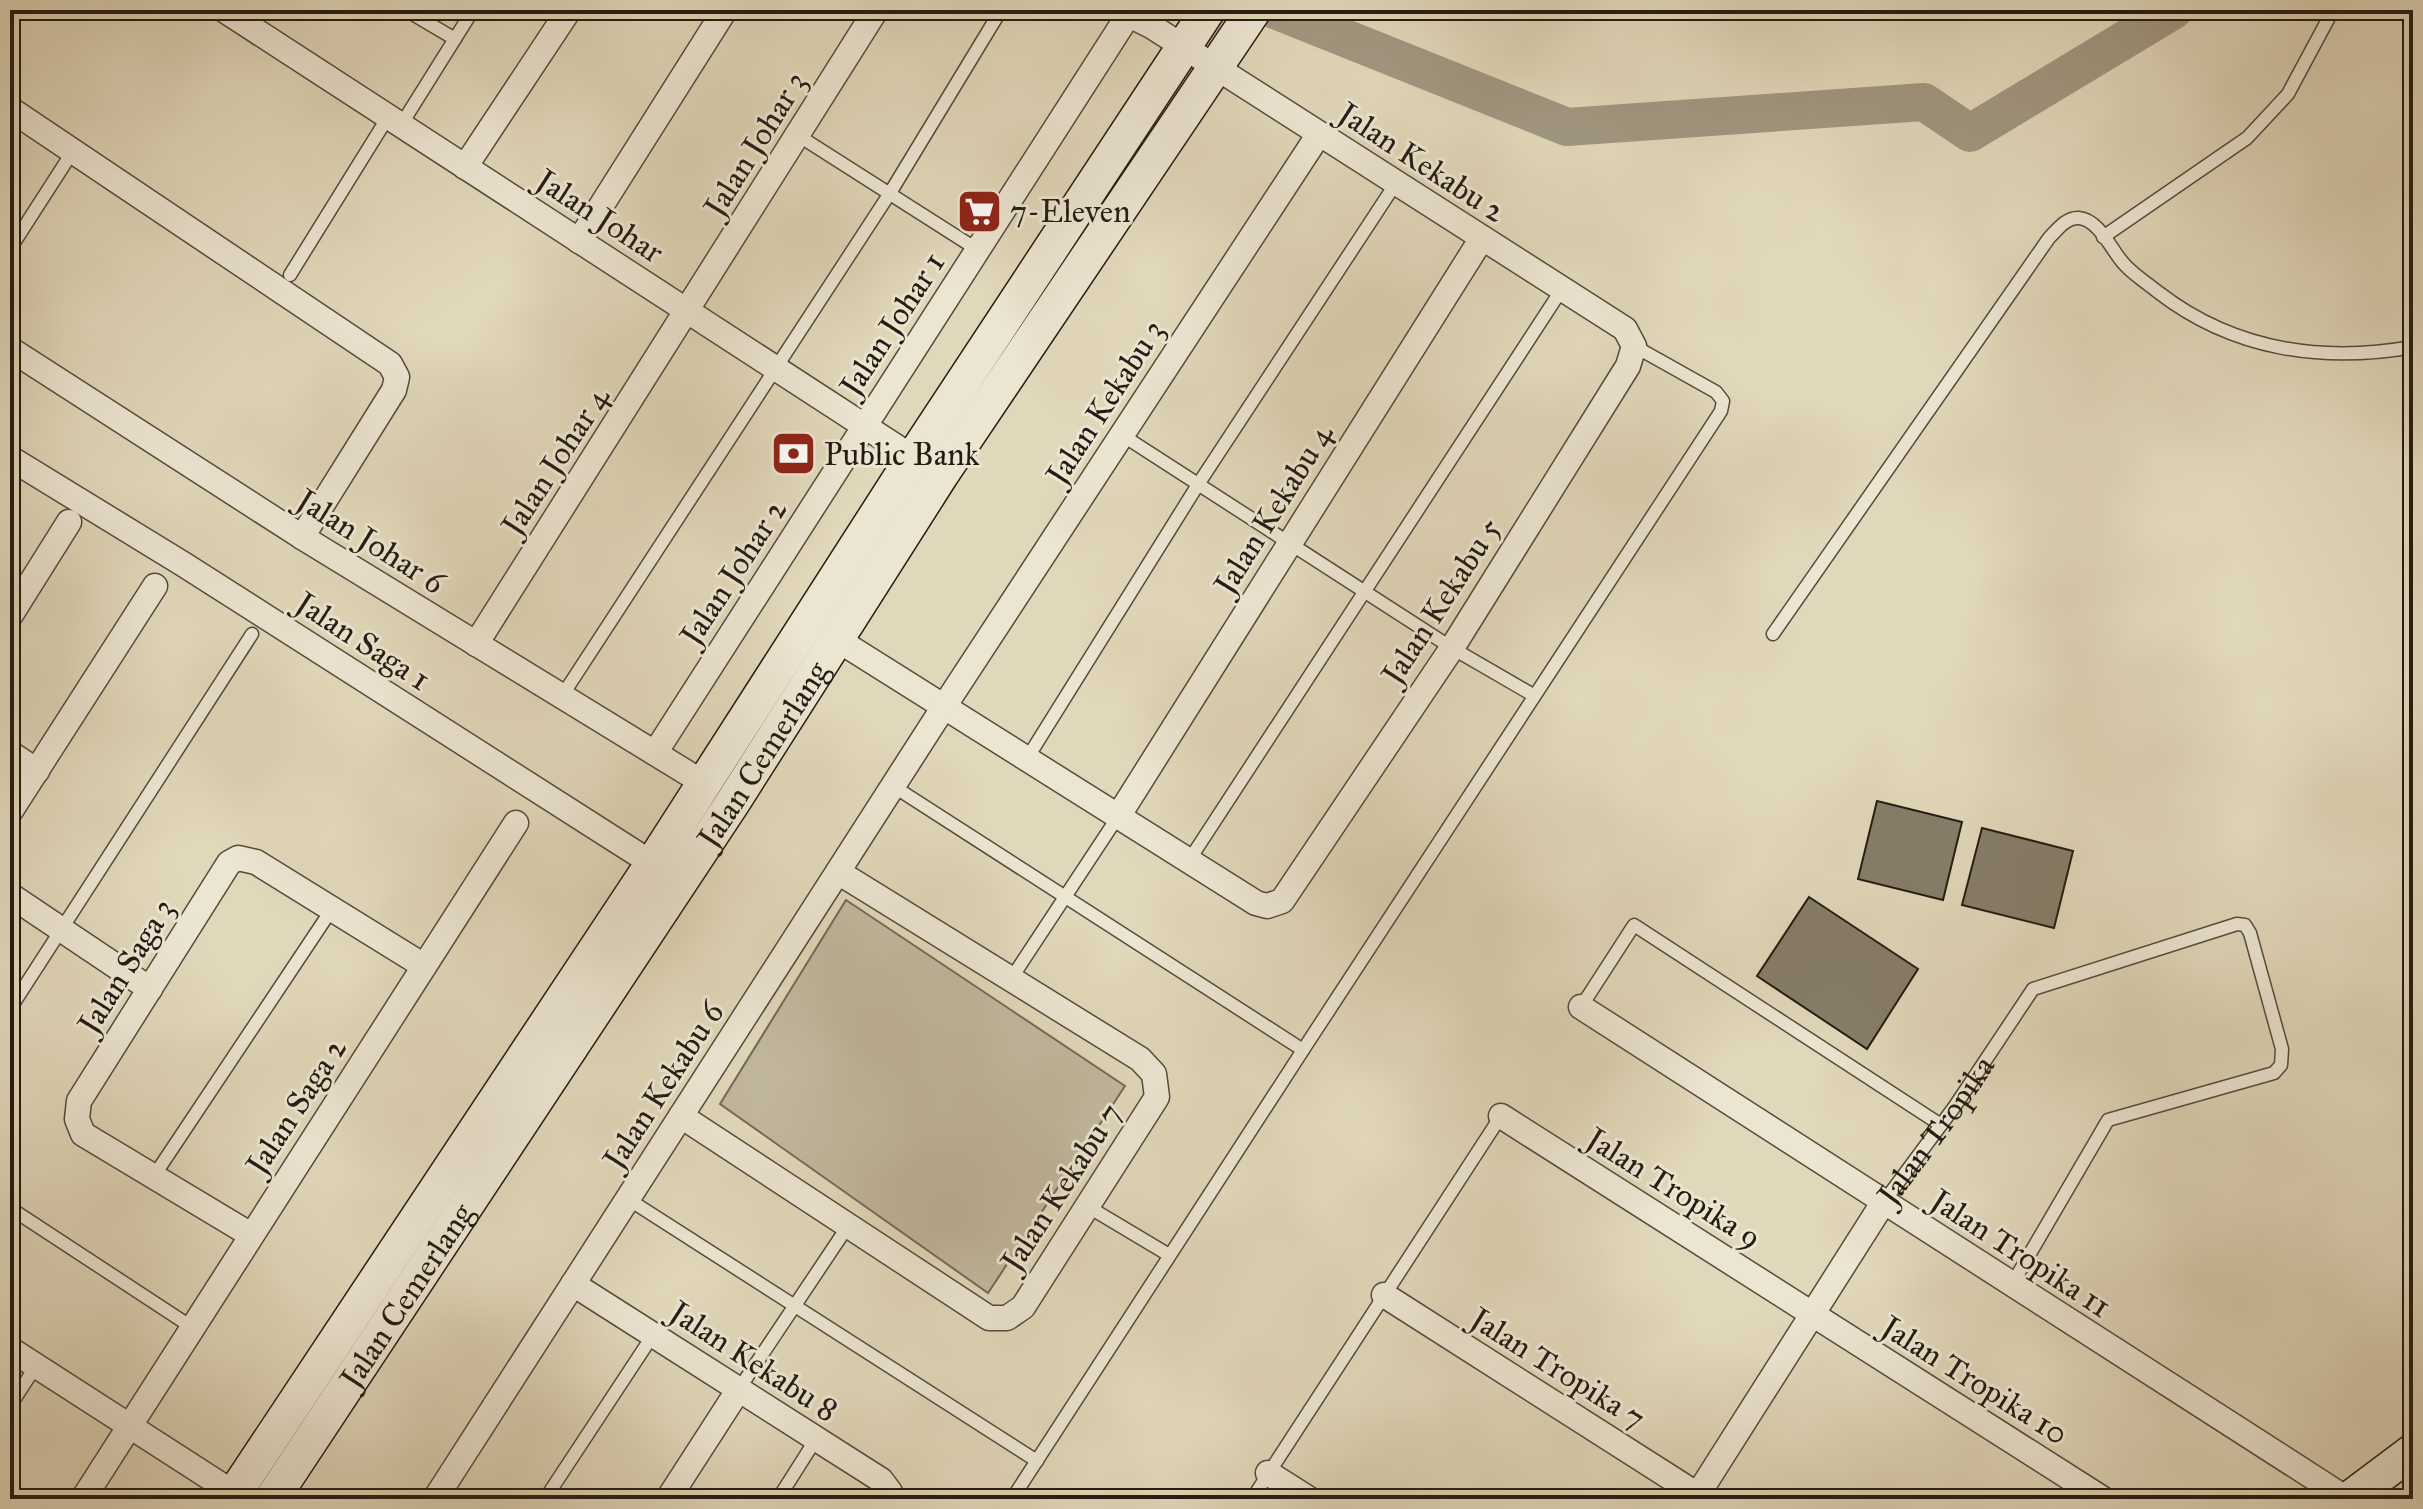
<svg xmlns="http://www.w3.org/2000/svg" width="2423" height="1509" font-family="'IM FELL Great Primer',serif">
	<style>
		.green { fill: #c1b79e; stroke: #726a58; stroke-width: 2 }
		.lines { fill: none; stroke-linecap: round; stroke-linejoin: round }
		.river { stroke: #a19781; stroke-width: 38 }
		.building { fill: #867d6a; stroke: #241c13; stroke-width: 2 }
		.lane-casing { stroke: #534b3d; stroke-width: 15 }
		.street-casing { stroke: #534b3d; stroke-width: 27 }
		.secondary-casing { stroke: #241c13; stroke-width: 37 }
		.lane { stroke: #ece5d2; stroke-width: 12 }
		.street { stroke: #ece5d2; stroke-width: 24 }
		.secondary { stroke: #ece5d2; stroke-width: 34 }
		.labels { text-anchor: middle; stroke-width: 6; stroke-linejoin: round; paint-order: stroke }
		.street-label { font-size: 32px; fill: #241c13; stroke: #ece5d2 }
		.poi-label { font-size: 32px; fill: #241c13; stroke: #ece5d2; text-anchor: start }
	</style>
	<rect width="100%" height="100%" fill="#e1d7ba"/>
	<filter id="stains"><feTurbulence type="fractalNoise" baseFrequency=".0025" numOctaves="4"/><feColorMatrix values="0 0 0 0 .2 0 0 0 0 .09 0 0 0 0 .02 0 0 0 .5 -.17"/></filter>
	<radialGradient id="worn" r=".72"><stop offset=".6" stop-color="#630" stop-opacity="0"/><stop offset="1" stop-color="#630" stop-opacity=".3"/></radialGradient>
	<polygon class="green" points="846,900 1125,1086 988,1293 720,1104"/>
	<g class="lines">
		<polyline class="river" points="1275,10 1567,127 1924,102 1970,133 2174,10"/>
	</g>
	<g class="building">
		<polygon points="1877,801 1962,822 1943,900 1858,879"/>
		<polygon points="1982,828 2073,851 2054,928 1962,905"/>
		<polygon points="1809,897 1918,969 1867,1049 1757,976"/>
	</g>
	<g class="lines">
		<defs>
			<g id="lane">
				<polyline points="406,10 455,39"/>
				<polyline points="401,125 473,10"/>
				<polyline points="799,136 978,250"/>
				<polyline points="2103,237 2247,138 2288,94 2333,10"/>
				<polyline points="10,249 73,151"/>
				<polyline points="290,275 388,117"/>
				<polyline points="1122,435 1452,648 1533,695"/>
				<path d="M1773,634L2049,238C2057,230 2066,217 2079,218C2100,220 2112,252 2125,265C2134,275 2147,283 2158,292C2233,350 2322,363 2413,347"/>
				<polyline points="562,696 890,193 1001,10"/>
				<polyline points="1028,757 1199,483 1396,183"/>
				<polyline points="893,786 1303,1050 1012,1499"/>
				<polyline points="1188,862 1562,289"/>
				<polyline points="1011,979 1119,815"/>
				<polyline points="1581,1007 1634,925 1941,1125"/>
				<polyline points="10,1009 252,634"/>
				<polyline points="1303,1050 1721,411 1723,401 1716,392 1634,346"/>
				<polyline points="154,1176 332,909"/>
				<polyline points="628,1199 1037,1461"/>
				<path id="s1" d="M1883,1203L1955,1106L2033,989L2237,924L2245,925L2250,933L2282,1049L2281,1065L2274,1073L2108,1120L2011,1286"/>
				<polyline points="1087,1206 1169,1255"/>
				<polyline points="10,1208 193,1328"/>
				<polyline points="739,1389 848,1226"/>
				<polyline points="10,1406 36,1366"/>
				<polyline points="545,1499 653,1335"/>
				<polyline points="778,1499 816,1439"/>
				<polyline points="1252,1499 1501,1116"/>
			</g>
			<g id="street">
				<polyline points="224,10 926,466"/>
				<polyline points="10,109 390,364 397,377 394,390 302,537"/>
				<polyline points="465,167 569,10"/>
				<polyline points="579,241 725,10"/>
				<polyline points="10,349 302,537 702,782"/>
				<polyline points="10,458 183,564 664,871"/>
				<polyline points="10,616 69,522"/>
				<polyline points="838,640 1256,903 1267,906 1282,901 1452,648 1628,366 1634,346 1625,329 1151,26 1119,10"/>
				<polyline points="476,644 876,10"/>
				<polyline points="10,753 37,771"/>
				<polyline points="655,753 1129,14"/>
				<polyline points="10,812 155,586"/>
				<polyline points="1119,815 1482,238"/>
				<polyline points="10,895 150,989"/>
				<polyline points="1581,1007 2347,1499"/>
				<polyline points="681,1116 989,1318 1007,1318 1023,1307 1157,1097 1154,1074 1140,1059 838,872"/>
				<polyline points="1501,1116 2103,1499"/>
				<polyline points="251,1235 83,1134 77,1119 79,1101 229,863 238,858 256,862 424,966"/>
				<polyline points="573,1284 881,1480 890,1492 888,1499"/>
				<polyline points="1384,1295 1704,1499"/>
				<polyline points="10,1349 243,1499"/>
				<polyline points="1268,1473 1309,1499"/>
				<polyline points="83,1499 516,823"/>
				<polyline points="435,1499 945,705 1319,134"/>
				<polyline points="668,1499 739,1389"/>
				<polyline points="1695,1499 1883,1203"/>
			</g>
			<g id="secondary">
				<polyline points="231,1499 653,863 913,458 1208,10"/>
				<path id="s2" d="M272,1499L733,802L941,475L1254,10"/>
				<polyline points="2349,1499 2413,1451"/>
			</g>
		</defs>
		<use href="#lane" class="lane-casing"/>
		<use href="#street" class="street-casing"/>
		<use href="#secondary" class="secondary-casing"/>
		<use href="#lane" class="lane"/>
		<use href="#street" class="street"/>
		<use href="#secondary" class="secondary"/>
	</g>
	<defs>
		<symbol id="supermarket-square" viewBox="-11 -11 22 22"><rect x="-9" y="-9" width="18" height="18" rx="4" fill="#8f2418" stroke="#ece5d2"/><path d="M-6-5.5h2.5l.6 2H6L4.5 2H-2.5L-4.4-4H-6ZM-1.5 3.2a1.3 1.3 0 1 0 .1 0ZM3 3.2a1.3 1.3 0 1 0 .1 0Z" fill="#fff"/></symbol>
		<symbol id="bank-square" viewBox="-11 -11 22 22"><rect x="-9" y="-9" width="18" height="18" rx="4" fill="#8f2418" stroke="#ece5d2"/><path d="M-6-4H6V4H-6ZM0-2.3a2.3 2.3 0 1 0 0 4.6a2.3 2.3 0 1 0 0-4.6Z" fill="#fff"/></symbol>
	</defs>
	<g fill-rule="evenodd">
		<use href="#supermarket-square" x="954" y="186" width="51" height="51"/>
		<use href="#bank-square" x="768" y="428" width="51" height="51"/>
	</g>
	<g class="labels">
		<g class="street-label">
			<text transform="translate(755 144) rotate(-58)" y="11">Jalan Johar 3</text>
			<text transform="translate(1422 162) rotate(33)" y="11">Jalan Kekabu 2</text>
			<text transform="translate(600 216) rotate(33)" y="11">Jalan Johar</text>
			<text transform="translate(892 324) rotate(-57)" y="11">Jalan Johar 1</text>
			<text transform="translate(1105 402) rotate(-57)" y="11">Jalan Kekabu 3</text>
			<text transform="translate(555 461) rotate(-57)" y="11">Jalan Johar 4</text>
			<text transform="translate(1273 509) rotate(-58)" y="11">Jalan Kekabu 4</text>
			<text transform="translate(371 541) rotate(32)" y="11">Jalan Johar 6</text>
			<text transform="translate(733 572) rotate(-57)" y="11">Jalan Johar 2</text>
			<text transform="translate(1441 601) rotate(-57)" y="11">Jalan Kekabu 5</text>
			<text transform="translate(363 641) rotate(33)" y="11">Jalan Saga 1</text>
			<text dy="11" stroke="none"><textPath href="#s2" startOffset="892">Jalan Cemerlang</textPath></text>
			<text transform="translate(126 966) rotate(-58)" y="11">Jalan Saga 3</text>
			<text transform="translate(663 1085) rotate(-57)" y="11">Jalan Kekabu 6</text>
			<text transform="translate(296 1106) rotate(-57)" y="11">Jalan Saga 2</text>
			<text dy="11" stroke="none"><textPath href="#s1" startOffset="90">Jalan Tropika</textPath></text>
			<text transform="translate(1061 1187) rotate(-57)" y="11">Jalan Kekabu 7</text>
			<text transform="translate(1674 1188) rotate(32)" y="11">Jalan Tropika 9</text>
			<text transform="translate(2021 1253) rotate(33)" y="11">Jalan Tropika 11</text>
			<text dy="11" stroke="none"><textPath href="#s2" startOffset="244">Jalan Cemerlang</textPath></text>
			<text transform="translate(754 1361) rotate(33)" y="11">Jalan Kekabu 8</text>
			<text transform="translate(1558 1368) rotate(32)" y="11">Jalan Tropika 7</text>
			<text transform="translate(1975 1380) rotate(32)" y="11">Jalan Tropika 10</text>
		</g>
		<g class="poi-label">
			<text x="1010" y="222">7-Eleven</text>
			<text x="824" y="465">Public Bank</text>
		</g>
	</g>
	<rect width="2423" height="1509" fill="none" stroke="#e1d7ba" stroke-width="40"/>
	<rect x="12" y="12" width="2399" height="1485" fill="none" stroke="#241c13" stroke-width="4"/>
	<rect x="20" y="20" width="2383" height="1469" fill="none" stroke="#241c13" stroke-width="2"/>
	<rect width="100%" height="100%" filter="url(#stains)"/>
	<rect width="100%" height="100%" fill="url(#worn)"/>
</svg>
